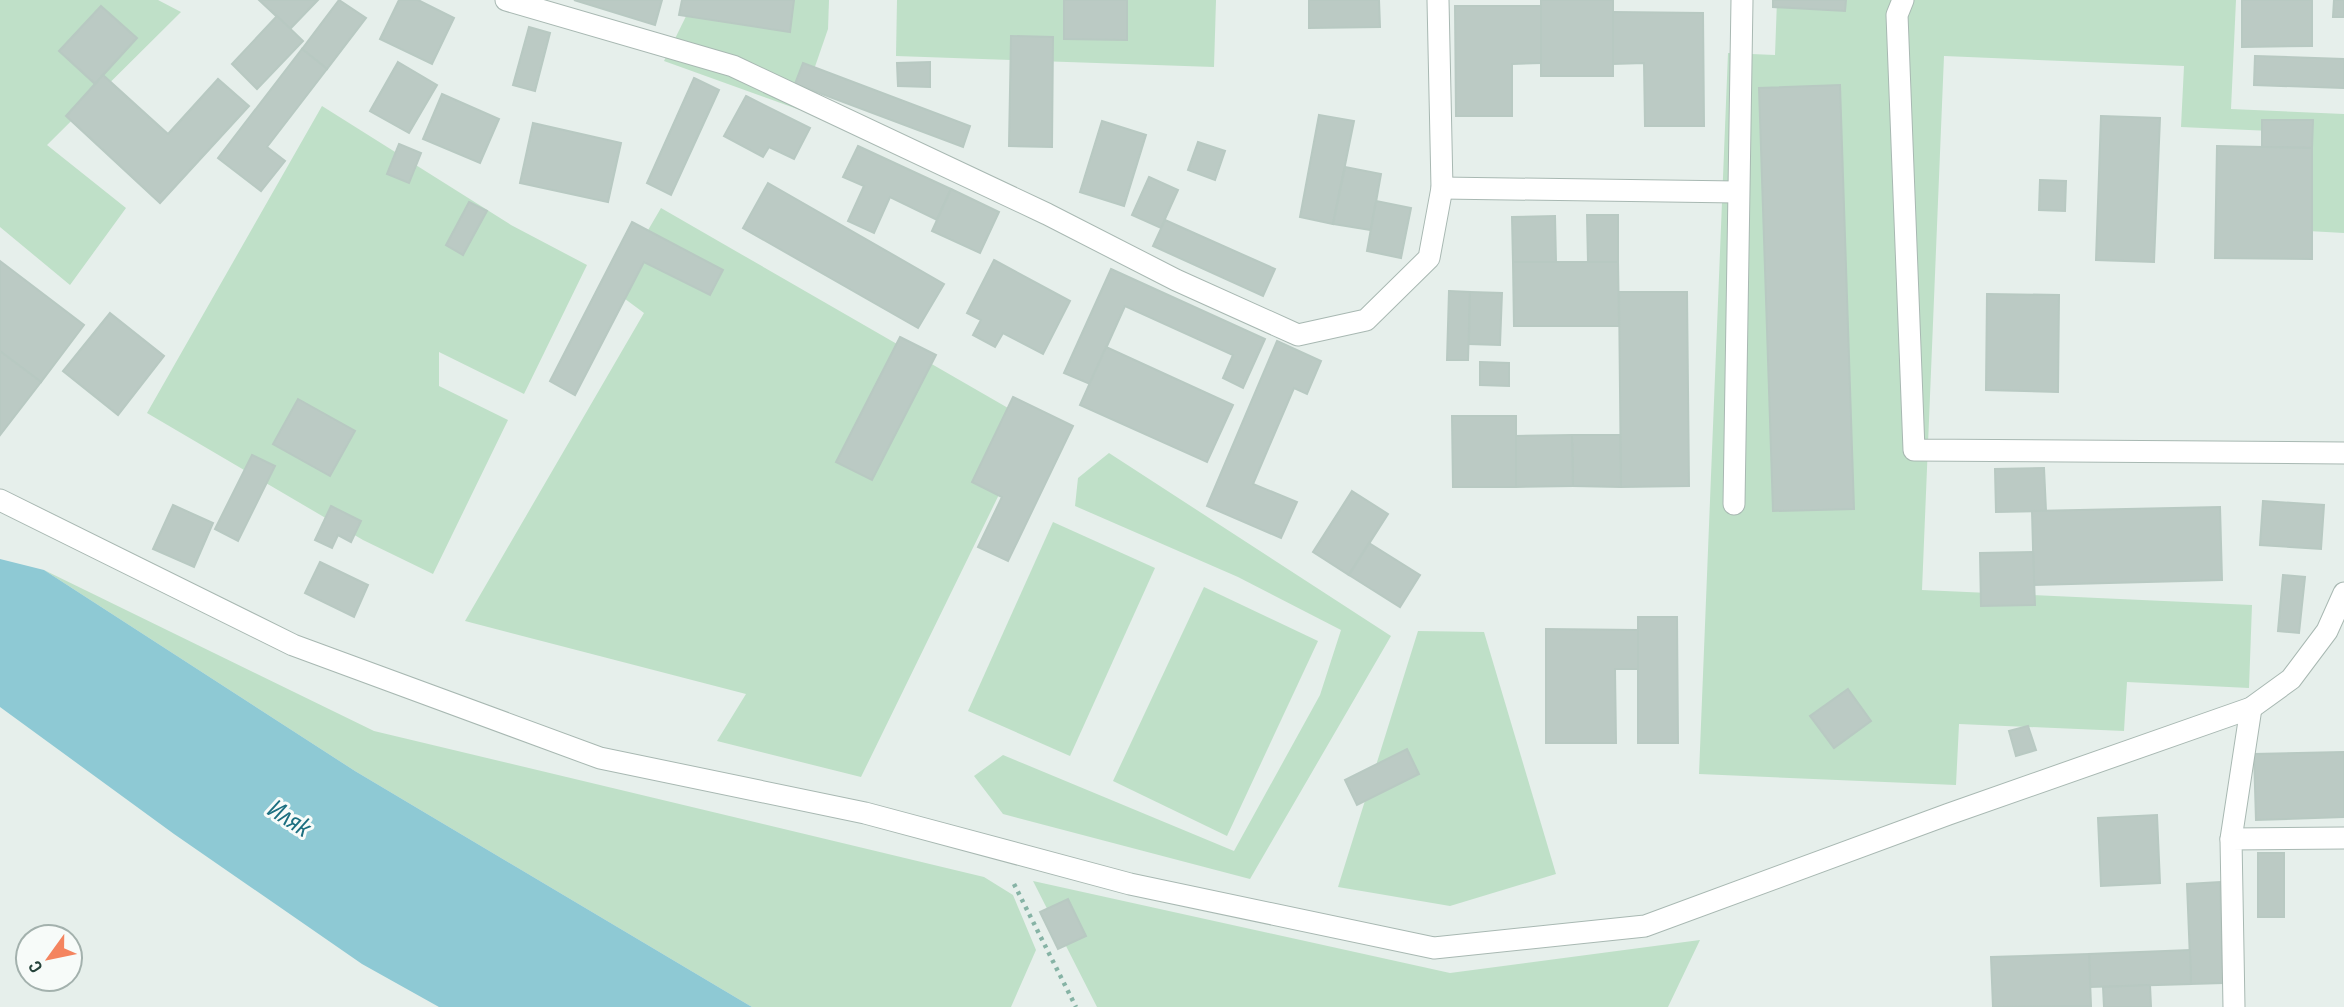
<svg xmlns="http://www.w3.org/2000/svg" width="2344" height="1007" font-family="'Sofia Sans Condensed',sans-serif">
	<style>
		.green { fill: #bfe0c8 }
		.water { fill: #8ec9d4 }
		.building { fill: #bbcac4; stroke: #b8c9c2; stroke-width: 2 }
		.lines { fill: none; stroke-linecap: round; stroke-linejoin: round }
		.service-casing { stroke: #a8b8b2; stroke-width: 23 }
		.minor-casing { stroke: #a8b8b2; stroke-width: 23 }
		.path { stroke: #86b3a5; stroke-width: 4.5; stroke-dasharray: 3.5 5; stroke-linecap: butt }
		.service { stroke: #fff; stroke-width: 21 }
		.minor { stroke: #fff; stroke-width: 21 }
		.labels { text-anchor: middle; stroke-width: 6; stroke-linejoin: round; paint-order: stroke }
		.water-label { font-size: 28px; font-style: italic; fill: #1c6f80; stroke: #f7fbf9 }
	</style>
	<rect width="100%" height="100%" fill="#e6efeb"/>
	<g class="green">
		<polygon points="0,0 158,0 181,12 47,145 126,208 70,285 0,227"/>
		<polygon points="694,0 829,0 828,29 800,110 664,61"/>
		<polygon points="897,0 1216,0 1214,67 896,56"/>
		<polygon points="1777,0 2236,0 2231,109 2344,114 2344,233 2290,230 2294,132 2181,127 2184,66 1944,56 1922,590 2252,605 2249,688 2127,682 2124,731 1959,724 1956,785 1699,774 1728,53 1775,55"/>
		<polygon points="322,106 511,225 587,265 524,394 439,352 439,386 508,420 433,574 363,540 147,413"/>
		<polygon points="661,208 1034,423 861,777 717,741 746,694 465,621 644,313 613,290"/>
		<polygon points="1109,453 1391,636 1250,879 1003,814 974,776 1003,755 1234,851 1320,695 1341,630 1238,577 1075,506 1078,478"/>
		<polygon points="1053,522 1155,568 1070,756 968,711"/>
		<polygon points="44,570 374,731 984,877 1013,895 1036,950 1011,1007 752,1007 355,771"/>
		<polygon points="1204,587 1318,641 1227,836 1113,781"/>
		<polygon points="1418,631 1484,632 1556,874 1450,906 1338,887"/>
		<polygon points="1033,881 1450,973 1700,940 1668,1007 1097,1007"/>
	</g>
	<polygon class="water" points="0,559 44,570 355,771 752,1007 439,1007 362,964 174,834 0,707"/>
	<g class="building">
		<polygon points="259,0 318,0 290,29"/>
		<polygon points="339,0 366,18 327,69 302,49"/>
		<polygon points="399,0 418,0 454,18 432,64 380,39"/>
		<polygon points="574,0 662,0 655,25"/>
		<polygon points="682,0 794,0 790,32 679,15"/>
		<polygon points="1064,0 1127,0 1127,40 1064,39"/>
		<polygon points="1309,0 1379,0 1380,27 1309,28"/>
		<rect x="1541" y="0" width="72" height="76"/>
		<polygon points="1773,0 1846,0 1845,11 1773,7"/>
		<polygon points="2242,0 2312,0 2312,46 2242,47"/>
		<polygon points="2334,0 2344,0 2344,17 2333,17"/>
		<polygon points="101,6 137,38 95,84 59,51"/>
		<polygon points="1455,6 1541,6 1541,63 1512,64 1512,116 1456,116"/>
		<polygon points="1613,12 1703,13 1704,126 1645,126 1644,63 1613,64"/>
		<polygon points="277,16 303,41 257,89 232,64"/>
		<polygon points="529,27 550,33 535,91 513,85"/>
		<polygon points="1011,36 1053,37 1052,147 1009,146"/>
		<polygon points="302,49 327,69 267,147 285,161 261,191 218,158"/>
		<polygon points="2255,56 2344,59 2344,88 2254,85"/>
		<polygon points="398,62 437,85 409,133 370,111"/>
		<polygon points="930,62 930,87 898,86 897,63"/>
		<polygon points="803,63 970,126 963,147 795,84"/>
		<polygon points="103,75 168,134 218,79 249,106 160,203 66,116"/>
		<polygon points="694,78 719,90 671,195 647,183"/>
		<polygon points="1840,85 1854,509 1773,511 1759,88"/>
		<polygon points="442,94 499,119 480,163 423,139"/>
		<polygon points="746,96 810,128 794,159 769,147 763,157 724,136"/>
		<polygon points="1319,115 1354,121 1333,224 1300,217"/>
		<polygon points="2101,116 2160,118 2154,262 2096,260"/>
		<polygon points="2262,120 2313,120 2312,148 2262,147"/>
		<polygon points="1102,121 1146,135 1124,206 1080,192"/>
		<polygon points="533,123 621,143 608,202 520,183"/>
		<polygon points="1198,142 1225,151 1215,180 1188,170"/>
		<polygon points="399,144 421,153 409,183 387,174"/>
		<polygon points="858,146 951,189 937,220 890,197 874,233 848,221 864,186 843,177"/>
		<polygon points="2217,146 2312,148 2312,259 2215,258"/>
		<polygon points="1345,167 1381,174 1371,230 1333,224"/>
		<polygon points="1149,177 1178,190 1161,228 1132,215"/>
		<polygon points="2040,180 2066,181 2065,211 2039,210"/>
		<polygon points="768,183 944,284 918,328 743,228"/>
		<polygon points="951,189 999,212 980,253 932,231"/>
		<polygon points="1376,201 1411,208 1401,258 1367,251"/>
		<polygon points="469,202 487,211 463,255 446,245"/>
		<polygon points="1587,215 1618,215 1618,262 1588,262"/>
		<polygon points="1555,216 1556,262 1513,262 1512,217"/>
		<polygon points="1165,220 1275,269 1263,296 1153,246"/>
		<polygon points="632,222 723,270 710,295 644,262 575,395 550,381"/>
		<polygon points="994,260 1070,301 1043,354 1003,333 995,347 973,335 981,320 967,313"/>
		<polygon points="0,261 84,325 41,382 0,351"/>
		<polygon points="1513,262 1618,262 1619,326 1514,326"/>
		<polygon points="1111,269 1265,339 1243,388 1223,378 1233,355 1125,306 1090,384 1064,373"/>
		<polygon points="1449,291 1470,292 1468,360 1447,360"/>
		<polygon points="1470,292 1502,293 1500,345 1469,344"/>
		<polygon points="1619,292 1687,292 1689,486 1621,487"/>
		<polygon points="1987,294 2059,295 2058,392 1986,390"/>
		<polygon points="110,313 164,356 118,415 63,371"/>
		<polygon points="900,337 936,355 872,480 836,462"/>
		<polygon points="1277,341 1321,361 1307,394 1294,388 1253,484 1297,502 1281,538 1207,506"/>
		<polygon points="1106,347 1233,405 1207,462 1080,405"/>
		<polygon points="1,352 41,382 0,435 0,353"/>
		<polygon points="1480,362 1509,363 1509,386 1480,385"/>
		<polygon points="1013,397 1073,426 1008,561 978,547 1002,497 972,482"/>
		<polygon points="298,399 355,431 330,476 273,444"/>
		<polygon points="1452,416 1516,416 1516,487 1453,487"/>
		<polygon points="1572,435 1620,435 1621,487 1573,486"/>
		<polygon points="1572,435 1573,486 1516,487 1516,436"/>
		<polygon points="252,455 275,466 238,541 215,529"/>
		<polygon points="2044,468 2046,511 1996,512 1995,469"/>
		<polygon points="1352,491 1388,514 1349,575 1313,552"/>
		<polygon points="2263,501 2324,505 2321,549 2260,545"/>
		<polygon points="173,505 213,523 194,567 153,549"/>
		<polygon points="331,506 361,521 351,542 338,535 332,548 315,540"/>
		<polygon points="2220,507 2222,580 2034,585 2032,511"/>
		<polygon points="1369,543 1420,575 1400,607 1349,575"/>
		<polygon points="2033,552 2035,605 1981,606 1980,553"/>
		<polygon points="320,562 368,585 354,617 305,593"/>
		<polygon points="2283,575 2305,577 2299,633 2278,631"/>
		<polygon points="1638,617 1677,617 1678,743 1638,743"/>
		<polygon points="1546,629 1638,630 1638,669 1615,669 1616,743 1546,743"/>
		<polygon points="1848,689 1871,721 1834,748 1810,716"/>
		<polygon points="2028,726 2036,750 2016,756 2009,731"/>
		<polygon points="1407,749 1419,774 1357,805 1345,780"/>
		<polygon points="2344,752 2344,817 2256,820 2254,754"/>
		<polygon points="2157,815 2160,883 2101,886 2098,818"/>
		<rect x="2258" y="853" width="26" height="64"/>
		<polygon points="2220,882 2223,983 2191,984 2187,884"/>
		<polygon points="1068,899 1086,936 1058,949 1040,912"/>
		<polygon points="2190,950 2191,984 2090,987 2089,954"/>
		<polygon points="2089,954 2091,1006 1993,1007 1991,957"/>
		<polygon points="2150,985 2151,1007 2104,1007 2103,987"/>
	</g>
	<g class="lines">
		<defs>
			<g id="service">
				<polyline points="1903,0 1897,15 1914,450 2344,453"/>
				<polyline points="1442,188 1737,192"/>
				<polyline points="0,500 293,645 600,758 865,813 1130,884 1434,948 1645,926 1949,814 2251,708 2291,679 2327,631 2344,593"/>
				<polyline points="1734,504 1742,0"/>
				<polyline points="2231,839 2251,708"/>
				<polyline points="2234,1007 2231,839 2344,838"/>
			</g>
			<polyline id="minor" points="506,0 733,66 1047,214 1176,280 1298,335 1366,320 1429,258 1442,188 1438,0"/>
		</defs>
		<use href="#service" class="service-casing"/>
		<use href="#minor" class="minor-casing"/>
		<polyline class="path" points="1014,884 1076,1007"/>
		<use href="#service" class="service"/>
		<use href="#minor" class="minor"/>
	</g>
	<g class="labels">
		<g class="water-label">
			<text transform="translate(290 817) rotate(33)" y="10">Иляк</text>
		</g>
	</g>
	<g transform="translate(49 958) rotate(237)"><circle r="33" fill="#f7fbf9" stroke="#a3b1ad" stroke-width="2"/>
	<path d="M0-5L12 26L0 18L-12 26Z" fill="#f4845f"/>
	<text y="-10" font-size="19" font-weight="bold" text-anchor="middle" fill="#24423a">С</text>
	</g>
</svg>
